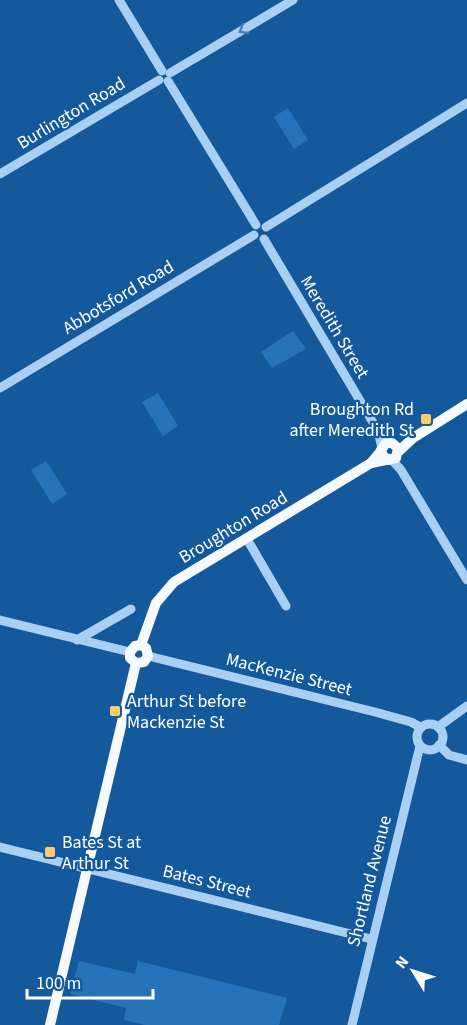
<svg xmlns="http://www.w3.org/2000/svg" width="467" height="1025" font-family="'Source Sans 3',sans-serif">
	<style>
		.green { fill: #2773ba }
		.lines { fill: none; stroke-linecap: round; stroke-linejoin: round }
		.minor { stroke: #a9d0f3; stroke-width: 9 }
		.major { stroke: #f6faff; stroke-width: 10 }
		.oneway { stroke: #417db6 }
		.poi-dot { fill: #ffca6c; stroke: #14599c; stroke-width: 2 }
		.labels { text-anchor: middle; stroke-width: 4.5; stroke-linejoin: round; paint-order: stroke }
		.street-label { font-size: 18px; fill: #fff; stroke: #14599c }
		.poi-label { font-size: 18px; fill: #fff; stroke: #14599c; text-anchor: start }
	</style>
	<rect width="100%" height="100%" fill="#14599c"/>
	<g class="green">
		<polygon points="288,108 308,140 294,149 274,117"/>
		<polygon points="293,331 306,349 272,368 261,352"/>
		<polygon points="158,393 178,426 163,436 142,402"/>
		<polygon points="46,461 67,494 52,504 31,470"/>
		<polygon points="79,961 135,974 138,961 287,998 279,1025 145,1025 124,1020 126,1008 70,994"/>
	</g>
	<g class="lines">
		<g class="minor">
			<polyline points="119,0 162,71"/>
			<polyline points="170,73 293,0"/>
			<polyline points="168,81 256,225"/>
			<polyline points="0,174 159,80"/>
			<polyline points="266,227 467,103"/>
			<polyline points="264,239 378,431 382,448"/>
			<polyline points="0,388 254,235"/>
			<polyline points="392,460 401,470 467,580"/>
			<polyline points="247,539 286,606"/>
			<polyline points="0,620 130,652"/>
			<polyline points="77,640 131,609"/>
			<polyline points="148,656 375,712 411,722 420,727"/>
			<circle cx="430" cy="737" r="13"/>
			<polyline points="438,727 467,706"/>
			<polyline points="439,745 449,755 467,760"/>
			<polyline points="0,847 371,939"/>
			<polyline points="352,1025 420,746"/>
		</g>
		<g class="major">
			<polyline points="399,451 413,438 467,404"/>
			<polyline points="371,463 396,458 398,448 392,443 386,443 381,450 383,456 389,460"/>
			<polyline points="141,645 156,603 174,582 371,463 381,451"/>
			<polyline points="136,663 144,662 148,656 146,648 141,645"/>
			<polyline points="136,663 130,658 130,652 135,646 141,645"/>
			<polyline points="50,1025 136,663"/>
		</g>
	</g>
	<defs><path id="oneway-chevron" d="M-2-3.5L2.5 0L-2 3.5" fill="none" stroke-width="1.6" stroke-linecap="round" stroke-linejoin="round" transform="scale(1.5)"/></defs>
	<use class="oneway" href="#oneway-chevron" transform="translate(243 30) rotate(149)"/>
	<g class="poi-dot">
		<rect x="420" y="413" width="12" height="12" rx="3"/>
		<rect x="109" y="705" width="12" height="12" rx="3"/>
		<rect x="44" y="846" width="12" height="12" rx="3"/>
	</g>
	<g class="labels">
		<g class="street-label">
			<text transform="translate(71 113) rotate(-31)" y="6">Burlington Road</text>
			<text transform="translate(118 297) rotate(-31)" y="6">Abbotsford Road</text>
			<text transform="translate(335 327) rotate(59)" y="6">Meredith Street</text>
			<text transform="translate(233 527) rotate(-31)" y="6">Broughton Road</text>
			<text transform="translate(289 674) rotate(14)" y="6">MacKenzie Street</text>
			<text transform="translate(207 881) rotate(14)" y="6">Bates Street</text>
			<text transform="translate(369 881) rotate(-76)" y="6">Shortland Avenue</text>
		</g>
		<g class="poi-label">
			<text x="414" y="415" text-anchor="end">Broughton Rd<tspan x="414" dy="21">after Meredith St</tspan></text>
			<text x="127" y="707">Arthur St before<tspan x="127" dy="21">Mackenzie St</tspan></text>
			<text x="62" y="848">Bates St at<tspan x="62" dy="21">Arthur St</tspan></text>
		</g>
	</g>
	<g transform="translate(413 971) rotate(308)" stroke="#14599c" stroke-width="4.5" paint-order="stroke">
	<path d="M0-4.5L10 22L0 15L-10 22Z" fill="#ffffff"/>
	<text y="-9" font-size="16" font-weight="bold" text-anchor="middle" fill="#ffffff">N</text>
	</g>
	<path d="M27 989v9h126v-9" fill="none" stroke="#ffffff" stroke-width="3"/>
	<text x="36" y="989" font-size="18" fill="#ffffff" stroke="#14599c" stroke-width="4.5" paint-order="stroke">100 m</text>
</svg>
